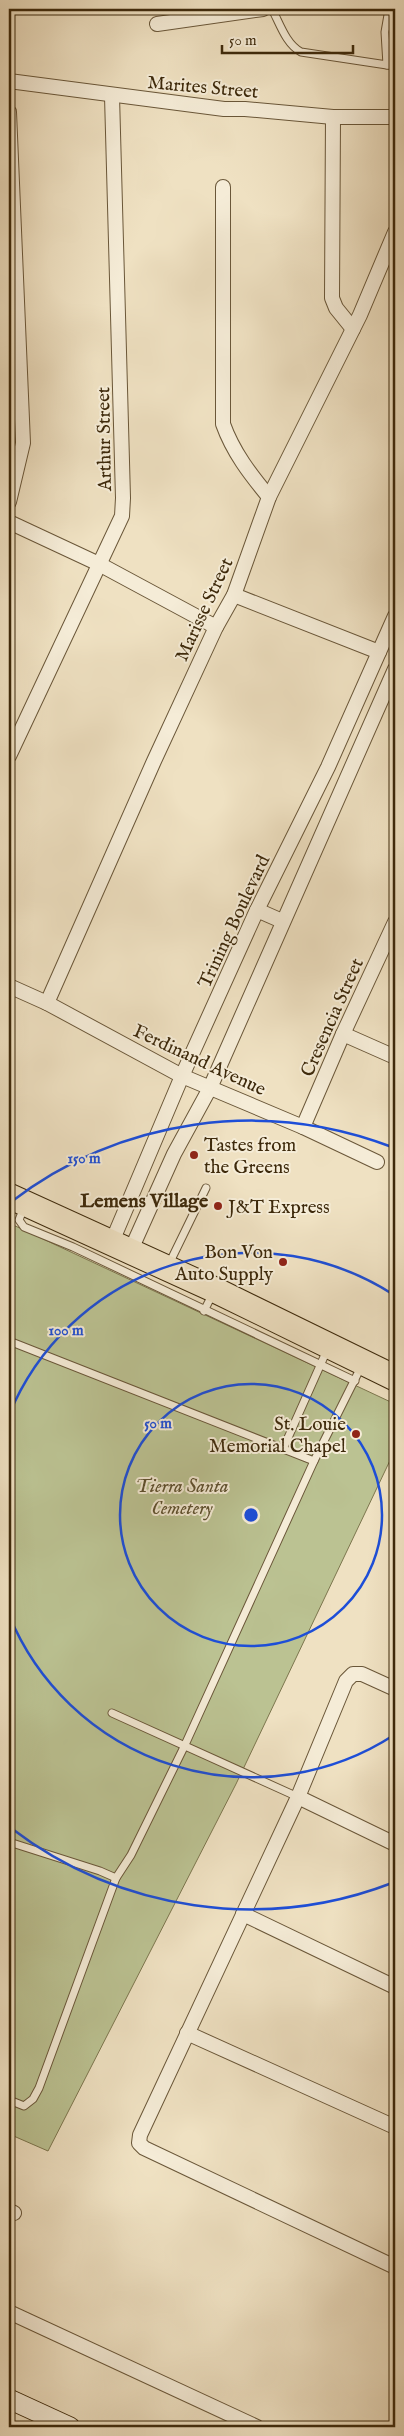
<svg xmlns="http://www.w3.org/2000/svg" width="404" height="2436" font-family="'IM FELL English',serif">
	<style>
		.green { fill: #bbc292; stroke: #7c764e }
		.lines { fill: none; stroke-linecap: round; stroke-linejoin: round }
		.lane-casing { stroke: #6a5739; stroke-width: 9 }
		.street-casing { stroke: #6a5739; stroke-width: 16 }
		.secondary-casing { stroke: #3d290b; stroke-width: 21 }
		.highway-casing { stroke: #3d290b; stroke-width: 27 }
		.lane { stroke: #f5ecd7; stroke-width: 7 }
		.street { stroke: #f5ecd7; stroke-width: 14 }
		.secondary { stroke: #f5ecd7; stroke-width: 19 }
		.highway { stroke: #efe1c2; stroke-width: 25 }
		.ring { fill: none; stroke: #1d4ed8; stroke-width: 2.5 }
		.poi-dot { fill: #8f2418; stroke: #f5ecd7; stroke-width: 2 }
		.labels { text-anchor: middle; stroke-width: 4; stroke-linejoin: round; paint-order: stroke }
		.street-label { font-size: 19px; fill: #3d290b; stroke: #f5ecd7 }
		.poi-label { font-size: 19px; fill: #3d290b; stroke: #f5ecd7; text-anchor: start }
		.park-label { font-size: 19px; font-style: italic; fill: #5c4f2d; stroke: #f5ecd7 }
		.neighbourhood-label { font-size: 20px; font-weight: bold; fill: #3d290b; stroke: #f5ecd7 }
		.centre { fill: #1d4ed8; stroke: #f5ecd7; stroke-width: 2.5 }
		.ring-label { font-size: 15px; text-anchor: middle; font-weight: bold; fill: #1d4ed8; stroke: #f5ecd7; stroke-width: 4; stroke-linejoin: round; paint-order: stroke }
	</style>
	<rect width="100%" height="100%" fill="#efe1c2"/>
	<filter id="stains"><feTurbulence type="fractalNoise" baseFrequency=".004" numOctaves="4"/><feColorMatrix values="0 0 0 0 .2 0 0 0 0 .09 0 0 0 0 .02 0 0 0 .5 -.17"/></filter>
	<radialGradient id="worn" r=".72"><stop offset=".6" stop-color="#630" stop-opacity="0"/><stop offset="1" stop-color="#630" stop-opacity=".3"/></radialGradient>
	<polygon class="green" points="9,1223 395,1404 395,1450 236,1784 48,2151 9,2134"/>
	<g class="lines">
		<defs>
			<g id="lane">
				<path d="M272,9C280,24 286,44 301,52L387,65L385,32L389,9"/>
				<polyline points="387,65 395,66"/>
				<polyline points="24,1207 19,1220 24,1227 73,1247 355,1381"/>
				<polyline points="169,1264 206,1188"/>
				<polyline points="204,1311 213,1293"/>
				<polyline points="9,1341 314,1461"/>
				<polyline points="283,1449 327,1350"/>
				<polyline points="112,1713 298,1797"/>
				<polyline points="9,1842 100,1871 116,1878 131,1855 184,1747 314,1461 361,1367"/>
				<polyline points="9,2100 24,2106 33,2099 39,2088 116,1878"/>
			</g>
			<g id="street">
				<polyline points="157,24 263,9"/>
				<polyline points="9,81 224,109 245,109 333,117 395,117"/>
				<polyline points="9,112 23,443 9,502"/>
				<polyline points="333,117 332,298 336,308 353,329"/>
				<path d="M223,187V424C233,452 250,474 269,497"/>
				<polyline points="9,522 99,564 216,627"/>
				<polyline points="234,595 379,652"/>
				<polyline points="9,756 122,516 123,498 112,96"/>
				<polyline points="257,910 282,921"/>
				<polyline points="9,986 47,1003 182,1076 303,1127 377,1162"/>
				<polyline points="47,1003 154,761 216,627 234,595 269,497 360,315 395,232"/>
				<polyline points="343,1034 395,1057"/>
				<polyline points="303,1127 343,1034 395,922"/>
				<polyline points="111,1244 182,1076 257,910 328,767 395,616"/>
				<polyline points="130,1252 174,1154 210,1088 395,669"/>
				<polyline points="395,1689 362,1674 353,1674 346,1681 298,1797 140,2135 139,2143 144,2148 395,2267"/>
				<polyline points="298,1797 395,1844"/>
				<polyline points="243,1914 395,1987"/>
				<polyline points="187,2033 395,2127"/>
				<polyline points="9,2211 14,2213"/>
				<polyline points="9,2312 257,2427"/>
			</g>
			<polyline id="secondary" points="9,2399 70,2427"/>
			<polyline id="highway" points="9,1196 215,1290 395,1378"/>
		</defs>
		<use href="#lane" class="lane-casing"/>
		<use href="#street" class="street-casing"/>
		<use href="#secondary" class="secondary-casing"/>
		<use href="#highway" class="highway-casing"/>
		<use href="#lane" class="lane"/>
		<use href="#street" class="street"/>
		<use href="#secondary" class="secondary"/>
		<use href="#highway" class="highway"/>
	</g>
	<g class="ring">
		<circle cx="251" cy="1515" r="131"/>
		<path d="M394 1735A262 262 0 0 1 9 1615M9 1415A262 262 0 0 1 394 1295"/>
		<path d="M392 1883A394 394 0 0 1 11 1828M11 1202A394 394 0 0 1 392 1147"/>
	</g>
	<g class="poi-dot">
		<circle cx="194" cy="1155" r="5"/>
		<circle cx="218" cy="1206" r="5"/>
		<circle cx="283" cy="1262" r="5"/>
		<circle cx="356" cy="1434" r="5"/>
	</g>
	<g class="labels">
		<g class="street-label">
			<text transform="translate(203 86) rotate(5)" y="7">Marites Street</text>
			<text transform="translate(103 439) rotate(-91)" y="7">Arthur Street</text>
			<text transform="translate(203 609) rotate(-65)" y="7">Marisse Street</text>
			<text transform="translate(233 921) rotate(-65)" y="7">Trining Boulevard</text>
			<text transform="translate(331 1017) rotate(-66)" y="7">Cresencia Street</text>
			<text transform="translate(200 1059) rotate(25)" y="7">Ferdinand Avenue</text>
		</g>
		<g class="poi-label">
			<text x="204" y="1151">Tastes from<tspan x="204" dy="22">the Greens</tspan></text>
			<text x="228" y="1213">J&amp;T Express</text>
			<text x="273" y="1258" text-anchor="end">Bon Von<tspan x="273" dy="22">Auto Supply</tspan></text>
			<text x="346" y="1430" text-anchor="end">St. Louie<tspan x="346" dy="22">Memorial Chapel</tspan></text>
		</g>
		<g class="park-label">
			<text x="182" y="1492">Tierra Santa<tspan x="182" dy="22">Cemetery</tspan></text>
		</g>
		<g class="neighbourhood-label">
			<text x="144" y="1207">Lemens Village</text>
		</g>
	</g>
	<circle cx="251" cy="1515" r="8" class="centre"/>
	<g class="ring-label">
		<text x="84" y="1163">150 m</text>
		<text x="66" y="1335">100 m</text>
		<text x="158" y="1428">50 m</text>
	</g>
	<rect width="404" height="2436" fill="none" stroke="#efe1c2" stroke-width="30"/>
	<rect x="10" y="10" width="384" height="2416" fill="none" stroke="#3d290b" stroke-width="2.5"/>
	<rect x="15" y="15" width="374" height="2406" fill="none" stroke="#3d290b"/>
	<path d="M222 45v8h131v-8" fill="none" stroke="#3d290b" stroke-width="2.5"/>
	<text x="229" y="45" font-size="15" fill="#3d290b" stroke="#f5ecd7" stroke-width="4" paint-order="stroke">50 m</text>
	<rect width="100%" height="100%" filter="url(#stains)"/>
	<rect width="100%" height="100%" fill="url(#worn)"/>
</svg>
